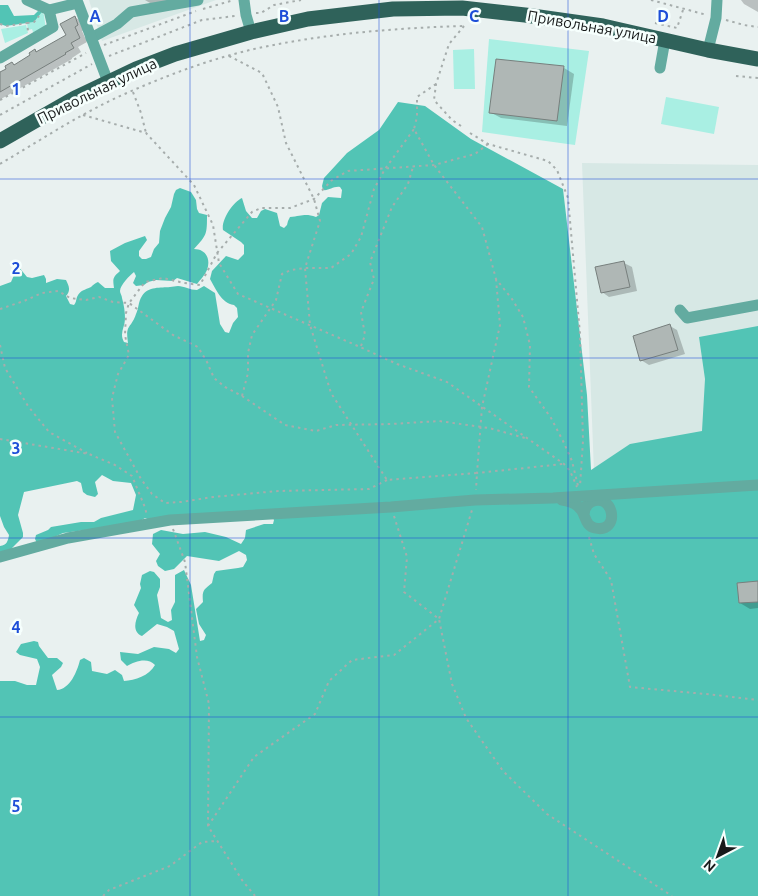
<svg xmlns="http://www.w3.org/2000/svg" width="758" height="896" font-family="Ubuntu,sans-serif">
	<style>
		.built { fill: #d7e8e5 }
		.green { fill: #a9efe3 }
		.forest { fill: #52c4b5 }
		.shadow { fill: #0003 }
		.building { fill: #afb7b5; stroke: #777f7d }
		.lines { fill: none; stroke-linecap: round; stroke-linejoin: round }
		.path { stroke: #a6adac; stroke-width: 2; stroke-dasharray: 2.5 4; stroke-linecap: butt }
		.minor { stroke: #63aba0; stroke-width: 11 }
		.major { stroke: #2f625a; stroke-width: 15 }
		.grid { fill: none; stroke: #1d4ed8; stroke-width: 1; stroke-opacity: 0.55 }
		.labels { text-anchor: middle; stroke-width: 5; stroke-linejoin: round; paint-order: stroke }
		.street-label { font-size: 15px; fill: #171a1a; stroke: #f6fffd }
		.grid-label { font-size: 16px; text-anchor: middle; font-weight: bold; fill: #1d4ed8; stroke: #f6fffd; stroke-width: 5; stroke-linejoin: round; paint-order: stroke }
	</style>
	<rect width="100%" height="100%" fill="#e9f1f0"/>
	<g class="built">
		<polygon points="89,0 216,0 102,41"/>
		<polygon points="582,163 758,165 758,696 594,472"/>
	</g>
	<g class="green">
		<polygon points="42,12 44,15 46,31 34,35 32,29 28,30 27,23 34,22"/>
		<polygon points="26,25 28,33 5,43 1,29"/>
		<polygon points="489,39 589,51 575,145 482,132"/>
		<polygon points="474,49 475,89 454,89 453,50"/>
		<polygon points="666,97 719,107 714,134 661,124"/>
	</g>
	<g class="forest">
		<polygon points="0,5 8,5 14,16 34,15 38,11 42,12 34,22 6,26 0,24"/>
		<path d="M398,102L425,106L471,139L563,189L587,395L591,470L630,444L702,431L705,379L699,337L758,326V896H0V681H15L27,685H36L40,667L37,659L20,655L16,652L21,644L34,641L38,642L39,646L48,658H57L63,663L61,667L52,675L57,690C70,689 77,672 80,660L84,658L91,662L92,671L107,674L115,670L122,675L124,681C135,680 149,676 155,665C148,657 135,661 127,666L121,660L120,652L138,654L154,647L169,649L176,653L179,649L174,631L167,627L157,624L142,636C132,632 135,621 139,613L134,605L141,588L140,584L142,575L150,571L154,572L160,579V587L157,595L161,618L168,622L172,620L171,610L175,602V575L184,570L191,585L200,641L204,640L206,635L199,624L196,609L203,602C202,591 203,590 212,583L214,574L216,571L238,568L243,567L247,560L246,555L239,551L219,561L187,556L174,569L165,571L158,566L156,561L160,554L152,544L153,534L161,530L183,534L205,532L226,537L241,544L245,538L246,530L264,524H273L274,520L272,516L153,521L145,518L137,523L63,533L41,543H37L35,539L36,535L48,530L51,527L81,522H94L101,518L133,510L136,495L131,483L113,481L102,475L95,482L98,494L95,497L87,495L83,492L81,483L77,481L24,492L18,515L23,533V537L10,550L0,553V546C7,545 8,541 9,535L4,527L0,516V286L11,282L18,266L27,277L32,278L44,275L46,279V283L57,279L66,280C69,286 71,290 66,296L70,304L74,305C76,303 76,300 77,297C80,290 85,290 91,287C93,285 95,283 98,282L105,288H114C113,279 112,278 120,271L111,261L110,251L125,243L145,236L147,240L139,251V256L142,259H146L151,257L154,249L159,243L160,231L165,218L171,207L174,194L176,190L180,188L191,192L196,200L197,209L199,213L207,215C207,234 207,235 194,249C206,249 211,259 207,270C205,275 200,280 197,284L177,278L173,281L156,280L148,282L144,285L136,286L133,283L136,276L134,272C130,275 120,285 120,291C120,293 122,296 122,298C124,305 125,312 125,319C125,327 119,333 124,342L128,343C125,324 131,329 136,314C139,308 138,302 142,296C148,286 161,288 170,287C173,287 175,286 178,286C184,286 190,290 197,290L204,286L215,293L220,324L225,332L229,333L233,323L238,317L237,308L234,305C221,303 216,289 210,279L212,271L226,256L238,260L244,254V245L241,242L223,230C221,220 233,202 242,198L246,211L252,218H257L261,211L265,209L277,213L280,226L284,228L287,225L288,221L290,217C302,216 305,213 316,217L319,215L322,203L328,197L341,198L342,190L340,187C333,186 329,191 323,190L322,186L324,178L347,153L379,130Z"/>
	</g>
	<g class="shadow">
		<polygon points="145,0 177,0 155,6"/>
		<polygon points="741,0 758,0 758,12 744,4"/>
		<polygon points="75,17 82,22 85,30 82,31 87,42 78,47 81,52 72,58 72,59 1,99 0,99 0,74 8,69 12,64 15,65 32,56 35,50 38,52 68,36"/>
		<polygon points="564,68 574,74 567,126 501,118 490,112"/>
		<polygon points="624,263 632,267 637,291 609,297 602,292"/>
		<polygon points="670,326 677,330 685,354 649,365 641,360"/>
		<polygon points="758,583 758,608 750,609 740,603"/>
	</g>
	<g class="building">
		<polygon points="75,16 78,25 75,27 80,38 71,43 74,48 65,53 66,54 0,92 0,72 6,69 5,66 12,62 14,65 30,55 29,53 35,49 36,52 66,35 60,24"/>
		<polygon points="496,59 564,66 557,121 489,113"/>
		<polygon points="624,261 630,287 601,293 595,267"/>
		<polygon points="670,324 678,350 640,361 633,336"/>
		<polygon points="758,581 758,602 739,603 737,583"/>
	</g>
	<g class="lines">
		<g class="path">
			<polyline points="651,0 707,15"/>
			<polyline points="203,9 234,0"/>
			<polyline points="256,13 261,13 274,5 301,0"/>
			<polyline points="726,20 744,25 758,27"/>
			<polyline points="27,23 34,22 39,16"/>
			<polyline points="655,23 677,28 683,10"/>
			<polyline points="0,24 6,26 27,23 28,31"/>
			<polyline points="104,45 196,11"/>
			<polyline points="109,56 202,20 235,16"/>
			<polyline points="229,56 262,73 278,107 286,143 314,199 320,221 305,268 310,325 331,393 387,480 477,473 476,490"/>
			<polyline points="736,76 758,78"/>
			<polyline points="436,84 417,97 417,117 414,129 434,165 482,227 496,279 512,299 523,317 530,345 529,387 551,418 563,441 572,461 578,486"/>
			<polyline points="133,92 141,113 146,133"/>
			<polyline points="0,100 86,53"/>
			<polyline points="0,115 92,64"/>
			<polyline points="83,115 146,133 194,185 213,225 219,263 238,294 360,347 397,364 447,382 564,464 570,471 577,487"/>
			<polyline points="461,126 452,120 434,100 436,84 449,44 464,26"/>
			<polyline points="470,133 488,144 548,161 557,170 568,198 580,334 583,441 580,486"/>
			<path d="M0,164C39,141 77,116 118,97C162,77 207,60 254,49C323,34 393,28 464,26"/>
			<polyline points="496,279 500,325 482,407 477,473 563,464"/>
			<polyline points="0,309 24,301 42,293 58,291 70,298 86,300 99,297 113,302 129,303 173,335 198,347 207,362 214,378 225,387 242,396 248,373 248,353 252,335 276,300 282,274 291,270 305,268 331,268 351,254 361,237 374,189 385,169 414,129"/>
			<polyline points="0,345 5,368 28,406 49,432 87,453"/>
			<polyline points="361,346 365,335 361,312 374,279 370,262 392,207 408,184 413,167"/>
			<polyline points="242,396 285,425 316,431 336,425 392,424 439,421 489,428 525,438"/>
			<polyline points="0,439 89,454 115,465 132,476 144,505 147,515"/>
			<polyline points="387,480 369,489 278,491 213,497 181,502 165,503 152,494 141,479 115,432 112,398 118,374 129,355 125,335 126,313 129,303 145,282 163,278 184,283 200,285 217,253 252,212 261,208 290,208 314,199 332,180 348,171 434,165 475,154 488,144"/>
			<polyline points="394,516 407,557 404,592 439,619 452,684 466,718 503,771 547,814 672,896"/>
			<polyline points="173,529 185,562 197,657 209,704 208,826 242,880 255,896"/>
			<polyline points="589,537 594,554 611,580 630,687 716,695 758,700"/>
			<polyline points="208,826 254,757 315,714 329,681 352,660 394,655 439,619 472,510"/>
			<polyline points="103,896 109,890 170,866 202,842 217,841"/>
		</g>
		<g class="minor">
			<polyline points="27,0 49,10"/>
			<polyline points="244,0 246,15 251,32"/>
			<polyline points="91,38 117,24 131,12 198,0"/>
			<polyline points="708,50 716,18 717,0"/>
			<polyline points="0,58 53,27 49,10 78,3 108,82"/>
			<polyline points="660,68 665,40"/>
			<polyline points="680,310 687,318 758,305"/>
			<path d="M562,500C570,501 578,504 582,511C586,518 586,526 595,528C621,534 614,491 591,502C586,505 584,509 584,515"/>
			<polyline points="0,557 68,538 170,520 391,507 475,500 553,498 758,485"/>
		</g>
		<polyline class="major" points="0,141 75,98 136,69 175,54 251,32 308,19 393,9 462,8 525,15 603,26 708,50 758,59"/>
	</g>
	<path class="grid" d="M190,0V896M379,0V896M568,0V896M0,179H758M0,358H758M0,538H758M0,717H758"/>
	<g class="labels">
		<g class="street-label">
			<text transform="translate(592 27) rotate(10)" y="5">Привольная улица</text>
			<text transform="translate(97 91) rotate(-26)" y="5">Привольная улица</text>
		</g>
	</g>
	<g class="grid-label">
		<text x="95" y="22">A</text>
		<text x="284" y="22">B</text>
		<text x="474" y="22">C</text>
		<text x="663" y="22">D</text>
		<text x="16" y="95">1</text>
		<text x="16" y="274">2</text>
		<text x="16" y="454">3</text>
		<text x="16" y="633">4</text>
		<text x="16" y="812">5</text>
	</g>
	<g transform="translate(718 856) rotate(221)" stroke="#f6fffd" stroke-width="4" paint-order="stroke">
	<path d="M0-4L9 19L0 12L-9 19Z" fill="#171a1a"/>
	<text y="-8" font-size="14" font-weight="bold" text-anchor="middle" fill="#171a1a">N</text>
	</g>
</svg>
